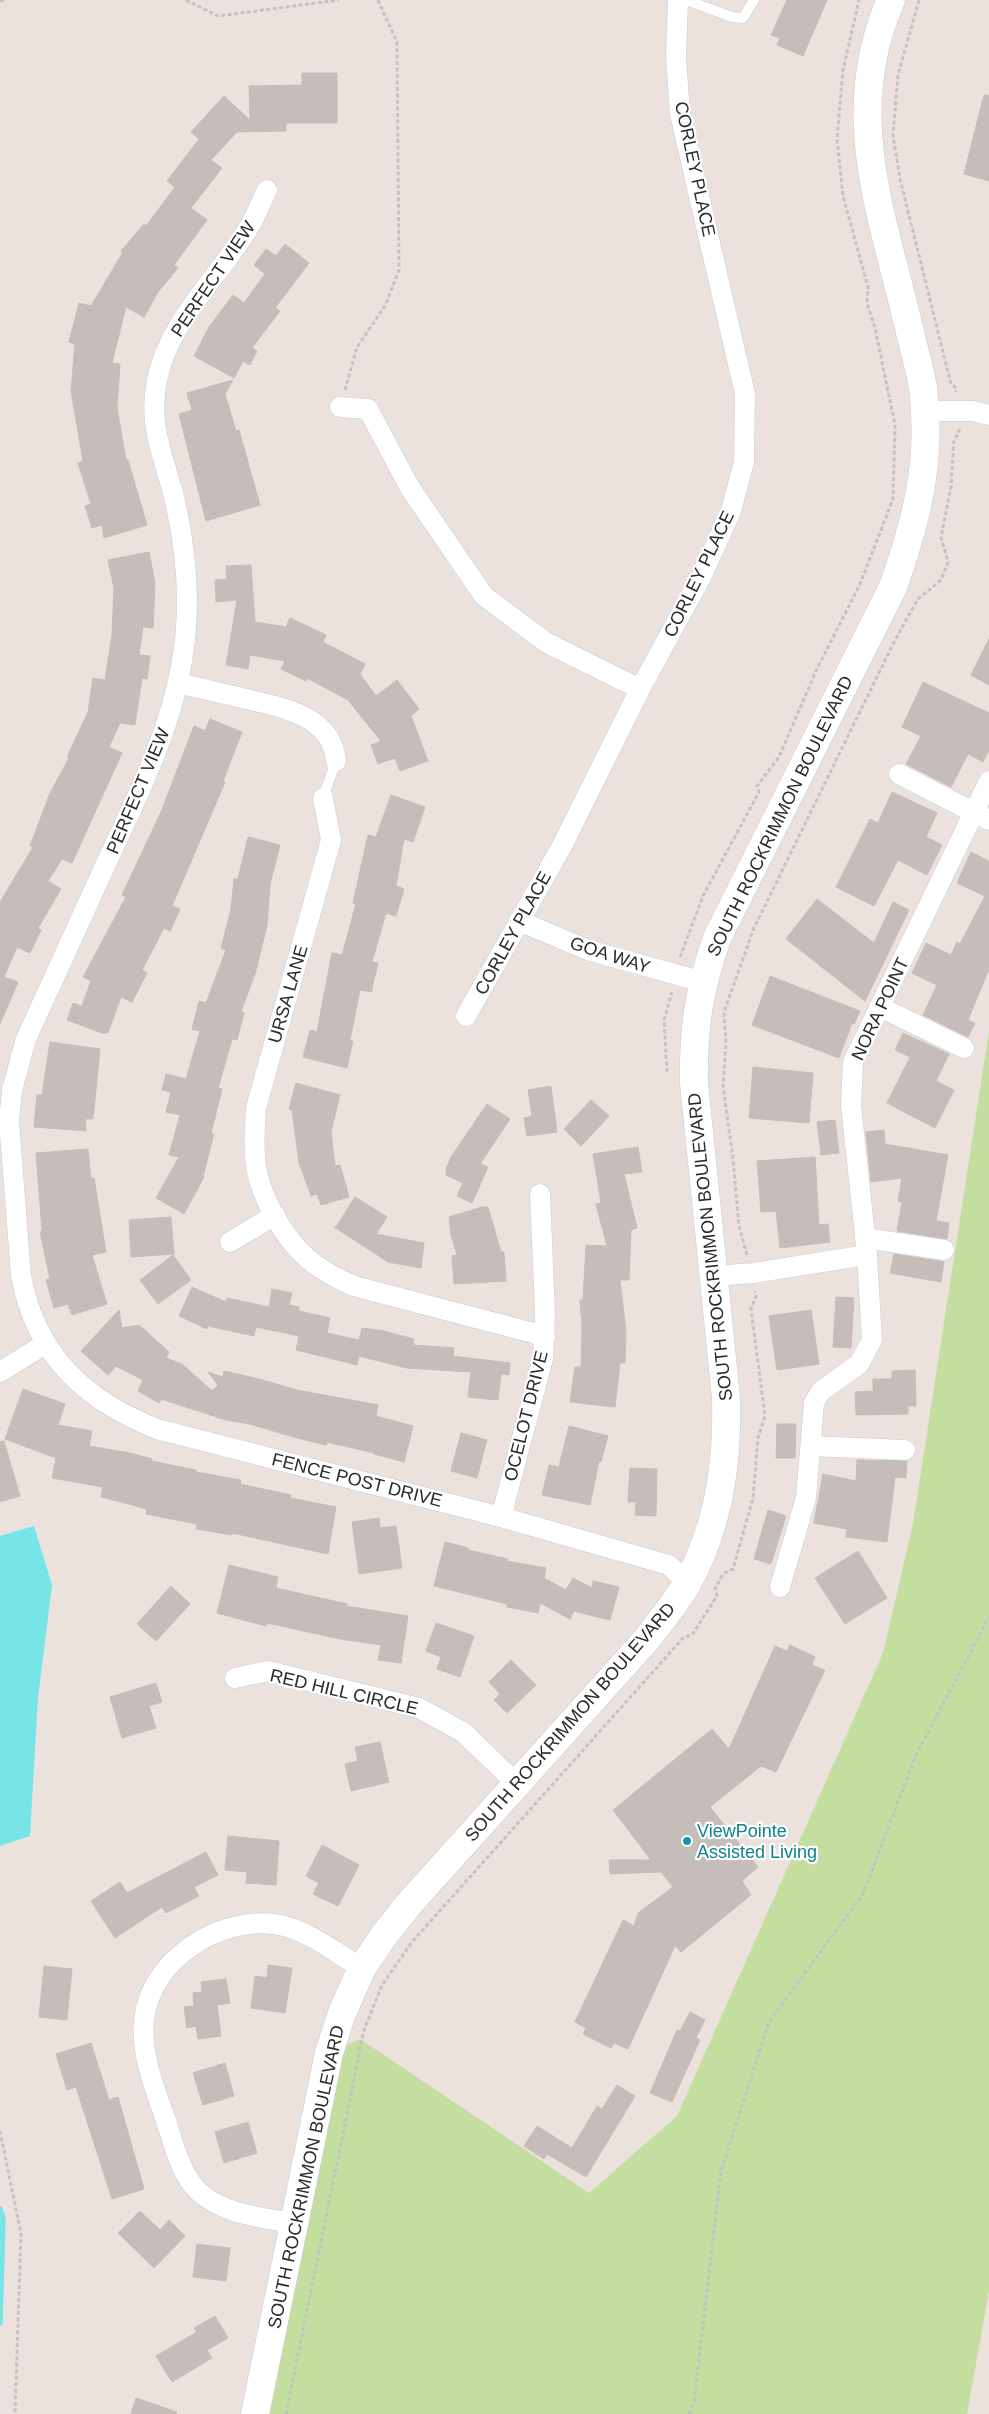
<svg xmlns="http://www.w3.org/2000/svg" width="989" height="2414" font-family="Helvetica,sans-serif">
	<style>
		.green { fill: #c3de9e }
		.water { fill: #77e4e7 }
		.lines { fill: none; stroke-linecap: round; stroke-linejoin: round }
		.stream { stroke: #77e4e7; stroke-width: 5.5 }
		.building { fill: #c4bdb9; stroke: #c7bdb7 }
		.service-casing { stroke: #c5cbd3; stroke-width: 11 }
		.minor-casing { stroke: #c5cbd3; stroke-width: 21 }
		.secondary-casing { stroke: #c5cbd3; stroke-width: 29 }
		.path { stroke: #c3c3c3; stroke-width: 3; stroke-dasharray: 4 2.5; stroke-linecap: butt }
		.service { stroke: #fff; stroke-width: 10 }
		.minor { stroke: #fff; stroke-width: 20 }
		.secondary { stroke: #fff; stroke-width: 28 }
		.culture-dot { fill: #0f9aa8; stroke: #fff; stroke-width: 2 }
		.labels { text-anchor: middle; stroke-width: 4.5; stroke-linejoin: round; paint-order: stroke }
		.street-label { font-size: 18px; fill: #2a2a2a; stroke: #fff }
		.culture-label { font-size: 18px; fill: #0d838f; stroke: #fff; text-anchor: start }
	</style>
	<rect width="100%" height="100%" fill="#ebe2de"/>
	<polygon class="green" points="989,1031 989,2291 967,2414 254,2414 329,2053 360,2039 589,2193 677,2116 883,1653 913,1524"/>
	<polygon class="water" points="34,1526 52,1585 38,1698 30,1836 0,1846 0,1536"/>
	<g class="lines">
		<polyline class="stream" points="0,2209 3,2219 0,2323"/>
	</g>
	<g class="building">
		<polygon points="787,0 827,0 803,56 777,45 780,38 771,35"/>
		<polygon points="302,73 337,73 337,123 286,123 286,131 237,132 211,160 222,168 191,208 207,220 174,265 178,268 158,292 144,317 126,307 112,363 120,364 117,408 126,460 128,460 147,525 104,538 102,525 92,528 85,506 91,504 78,463 83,461 71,391 75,344 69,342 79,303 91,306 123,252 121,251 144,224 146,226 175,187 167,181 199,139 191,132 224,96 250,120 249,86 302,85"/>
		<polygon points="984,95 989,96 989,181 964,174"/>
		<polygon points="285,244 309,263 275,308 280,311 252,348 257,351 250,365 243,361 234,378 194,356 209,327 233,295 244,303 265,274 254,265 266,249 276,256"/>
		<polygon points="233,380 225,394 236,431 239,430 260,505 206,521 179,414 192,410 187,393"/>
		<polygon points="149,552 155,583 153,628 143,627 139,655 150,656 147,679 142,678 135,725 120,723 109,747 122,753 72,863 62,859 48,881 61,889 38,928 41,930 30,953 17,947 4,977 18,982 0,1024 0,902 33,847 30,846 50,793 69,758 67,757 88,712 93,678 105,680 112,634 114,588 108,560"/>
		<polygon points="251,565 255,622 286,627 290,618 326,635 323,642 365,664 360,674 376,696 397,680 419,709 411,716 428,761 400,771 395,758 378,764 371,745 381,741 348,700 307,678 306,681 281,669 285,661 250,655 248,669 226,665 237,600 216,602 215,580 227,579 226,566"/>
		<polygon points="989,639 989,685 971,675"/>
		<polygon points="923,682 989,713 989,750 983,762 968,754 951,787 906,764 921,736 902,727"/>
		<polygon points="210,719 242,732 223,781 225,782 172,906 180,909 170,931 164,928 142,970 147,973 132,1002 121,997 108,1033 102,1033 67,1020 73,1003 82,1006 91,981 83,977 126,897 122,895 161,812 194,726 205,731"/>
		<polygon points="892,792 937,813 926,837 942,845 927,875 898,860 874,906 836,887 870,819 878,823"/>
		<polygon points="391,795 425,807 413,842 404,839 396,886 404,889 396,916 386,913 372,962 378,963 371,992 360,990 350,1040 353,1041 347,1068 303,1057 310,1030 317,1032 332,953 342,955 356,904 353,903 368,835 376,837"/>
		<polygon points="248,837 280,845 270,884 267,925 256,971 241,1012 244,1013 237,1040 232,1039 218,1088 222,1089 211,1133 214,1134 203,1176 204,1177 184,1214 156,1198 179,1157 169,1155 180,1115 166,1112 171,1092 162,1090 166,1074 186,1079 200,1031 192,1029 199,1001 206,1003 226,950 221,948 231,909 234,879 238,879"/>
		<polygon points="971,852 989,861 989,969 968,1020 975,1023 968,1037 923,1015 937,985 912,973 926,943 951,955 957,942 960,944 985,896 957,883"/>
		<polygon points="817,899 874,943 893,902 909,910 865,1001 786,939"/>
		<polygon points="770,976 860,1011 854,1024 852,1023 839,1058 752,1025"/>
		<polygon points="903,1033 949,1054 936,1081 954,1090 935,1128 887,1103 910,1057 895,1050"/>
		<polygon points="50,1042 100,1049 93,1119 85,1119 86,1131 34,1127 37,1095 42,1095"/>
		<polygon points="753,1067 813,1073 809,1123 749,1118"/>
		<polygon points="296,1083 340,1095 331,1132 335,1166 340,1165 349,1197 321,1205 317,1194 311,1196 299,1163 292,1110 289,1109"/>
		<polygon points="551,1086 557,1132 527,1136 524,1118 532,1116 528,1090"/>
		<polygon points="591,1100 609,1116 581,1146 564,1129"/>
		<polygon points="487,1104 510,1119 480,1164 488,1167 472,1203 457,1196 463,1183 446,1175 446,1169 451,1157"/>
		<polygon points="835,1120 839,1153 821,1155 817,1122"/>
		<polygon points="884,1130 885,1144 948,1155 936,1221 949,1223 947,1239 897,1231 902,1202 898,1201 902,1178 871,1182 866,1132"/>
		<polygon points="638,1147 642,1172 624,1174 637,1228 631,1230 629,1280 620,1280 626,1331 625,1363 620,1363 615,1407 570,1402 575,1367 581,1367 582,1327 580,1300 583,1300 586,1245 607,1246 596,1204 601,1203 593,1154"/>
		<polygon points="88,1149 91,1179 94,1178 106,1252 92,1255 107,1304 72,1315 68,1304 54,1308 46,1280 50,1279 40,1232 42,1231 36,1153"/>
		<polygon points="815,1157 819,1225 828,1224 830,1242 780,1248 776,1211 761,1212 757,1161"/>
		<polygon points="355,1197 387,1217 376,1234 424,1243 421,1268 388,1262 334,1227 336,1227"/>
		<polygon points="482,1207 488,1207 501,1252 504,1252 506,1281 454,1284 452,1256 457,1255 451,1235 449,1217"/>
		<polygon points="171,1217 174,1254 131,1257 129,1220"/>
		<polygon points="894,1254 944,1262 941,1282 890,1273"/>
		<polygon points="173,1255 191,1280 158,1304 140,1280"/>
		<polygon points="192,1287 226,1302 227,1298 269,1307 272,1289 292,1293 289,1305 299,1307 299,1311 330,1318 327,1333 359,1340 362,1328 384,1331 414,1339 413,1345 454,1348 453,1356 510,1363 509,1375 501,1374 498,1400 468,1397 471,1372 407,1368 359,1356 357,1365 296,1350 299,1336 256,1327 254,1336 208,1326 207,1329 179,1316"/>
		<polygon points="836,1297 854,1298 851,1348 833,1347"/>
		<polygon points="119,1310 122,1328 139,1325 169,1352 166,1358 182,1364 212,1391 218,1385 208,1372 223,1377 224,1371 259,1379 297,1390 378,1405 376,1416 413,1426 404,1462 374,1454 374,1453 327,1442 326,1445 297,1438 250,1424 226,1420 161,1399 159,1403 138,1391 143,1380 116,1366 108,1375 81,1351"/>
		<polygon points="811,1310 819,1364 777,1370 769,1316"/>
		<polygon points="915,1370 916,1406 908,1406 908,1414 856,1415 855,1392 873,1391 873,1379 892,1379 892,1371"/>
		<polygon points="23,1389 65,1404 58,1425 92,1431 89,1446 130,1453 152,1459 151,1461 196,1470 196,1472 241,1480 240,1484 291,1495 290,1498 336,1507 328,1554 232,1533 232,1535 196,1529 197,1524 146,1514 147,1509 101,1497 103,1487 52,1478 56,1458 5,1439"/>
		<polygon points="777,1424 796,1424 795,1458 776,1458"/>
		<polygon points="569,1426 608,1436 601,1462 599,1461 590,1505 542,1495 549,1465 559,1467"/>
		<polygon points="461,1433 487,1440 477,1478 451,1471"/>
		<polygon points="4,1441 20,1496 0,1502 0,1442"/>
		<polygon points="857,1460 907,1461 906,1478 895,1477 887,1542 846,1537 847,1529 814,1523 823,1474 856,1481"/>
		<polygon points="630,1468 657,1469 656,1516 635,1515 636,1502 628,1502"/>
		<polygon points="768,1510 786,1516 771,1564 754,1559"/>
		<polygon points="379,1518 380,1528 396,1526 402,1568 359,1574 352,1522"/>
		<polygon points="445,1542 468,1548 468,1550 508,1559 507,1561 546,1568 544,1578 566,1590 573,1578 592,1588 593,1581 619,1587 610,1620 574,1611 570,1619 540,1603 538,1613 507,1607 507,1604 434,1586"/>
		<polygon points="858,1551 887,1598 845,1624 815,1578"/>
		<polygon points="229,1565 278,1577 276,1588 347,1604 346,1606 408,1616 401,1663 378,1660 381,1645 340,1639 267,1623 266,1626 217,1613"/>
		<polygon points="171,1586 190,1604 156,1641 137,1624"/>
		<polygon points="436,1623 474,1636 460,1677 437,1669 441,1657 426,1651"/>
		<polygon points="790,1645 815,1657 812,1665 825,1670 776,1772 761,1766 710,1807 758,1867 742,1881 751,1895 681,1952 675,1946 628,2049 614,2043 611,2048 583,2034 586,2028 575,2022 623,1920 634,1926 638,1913 673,1887 661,1872 610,1874 609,1860 651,1860 613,1810 712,1729 729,1749 775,1646 787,1651"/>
		<polygon points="511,1660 536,1685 507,1713 494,1700 500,1694 489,1682"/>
		<polygon points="156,1683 162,1702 149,1706 156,1728 122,1738 110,1697"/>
		<polygon points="380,1742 389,1782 351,1791 345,1764 358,1761 355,1747"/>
		<polygon points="228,1836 279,1841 276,1885 246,1883 247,1872 225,1870"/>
		<polygon points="322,1845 359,1865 338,1906 313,1894 319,1883 306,1876"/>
		<polygon points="206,1852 218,1875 194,1887 199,1896 166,1913 162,1907 115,1938 91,1901 120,1882 127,1893"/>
		<polygon points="268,1965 292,1968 285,2013 251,2008 255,1976 267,1978"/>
		<polygon points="44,1966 72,1969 67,2020 39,2017"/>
		<polygon points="226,1979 230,2003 217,2005 221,2036 198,2039 196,2026 187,2028 184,2007 194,2006 193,1993 202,1992 201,1982"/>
		<polygon points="690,2012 705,2020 696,2038 700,2040 672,2102 650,2093 677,2030 680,2031"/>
		<polygon points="91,2043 109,2100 118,2097 144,2189 112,2199 76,2087 67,2090 56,2054"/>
		<polygon points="225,2063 234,2096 203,2105 193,2073"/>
		<polygon points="617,2085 635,2096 586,2177 547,2154 544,2159 524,2146 537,2126 572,2148 597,2106 602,2109"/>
		<polygon points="248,2122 257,2153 224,2163 215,2132"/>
		<polygon points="140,2211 160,2230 169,2220 185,2236 154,2268 118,2233"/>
		<polygon points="197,2244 230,2248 226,2281 193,2277"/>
		<polygon points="215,2316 228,2338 207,2350 212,2358 172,2382 156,2356 197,2332 194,2328"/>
		<polygon points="136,2398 177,2412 176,2414 131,2414"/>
	</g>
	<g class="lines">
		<defs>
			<g id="service">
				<polyline points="686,0 732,17 743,18 754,0"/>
				<polyline points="323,798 336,761"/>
			</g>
			<g id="minor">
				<path d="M267,190C261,202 256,216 249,227C219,278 169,320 157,380C148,426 163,454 174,497C182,531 187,566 187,602C187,697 149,771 110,855C82,916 54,978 26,1039L12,1090L9,1121L21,1276C36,1355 84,1400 157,1429L501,1517L669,1565L687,1583"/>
				<polyline points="340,407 368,409 410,488 484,596 547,643 640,689"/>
				<polyline points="925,411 973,411 989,415"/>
				<path d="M178,683C199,688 221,693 242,698C279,707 332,714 336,761"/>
				<polyline points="899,774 989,820"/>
				<path d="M323,798L331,840L256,1108C255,1127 253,1147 256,1166C261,1198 283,1237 308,1259C322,1271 338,1279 354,1286L545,1336"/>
				<polyline points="519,921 588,950 703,982"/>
				<polyline points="880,1007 964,1048"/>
				<polyline points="466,1016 562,846 640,689 700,579 731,511 744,462 745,394 680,114 676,56 678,0"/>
				<polyline points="865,1238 944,1250"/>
				<polyline points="230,1242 275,1215"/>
				<polyline points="714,1276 754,1273 867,1255"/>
				<polyline points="0,1372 45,1344"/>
				<polyline points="811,1446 905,1450"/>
				<polyline points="501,1517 543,1359 545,1314 540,1194"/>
				<polyline points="780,1587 806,1498 814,1403 821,1391 859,1364 872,1340 867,1255 851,1105 853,1062 989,781"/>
				<polyline points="235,1678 268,1671 419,1708 463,1732 517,1784"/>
				<path d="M293,2223C260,2217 224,2215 198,2191C179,2172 173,2140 164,2115C153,2084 141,2054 144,2020C150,1960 218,1917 274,1924C306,1928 335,1953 362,1968"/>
			</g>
			<path id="secondary" d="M255,2414L329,2053L342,2013L362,1968L385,1934L409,1904L646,1640C660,1622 675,1604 687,1584C718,1528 728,1462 726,1398L694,1083C693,1028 699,990 717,938L893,587C917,519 932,461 923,388C920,369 914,350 910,332C884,219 840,115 891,0"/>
		</defs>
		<use href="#service" class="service-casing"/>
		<use href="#minor" class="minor-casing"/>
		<use href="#secondary" class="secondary-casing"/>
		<g class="path">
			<polyline points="186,0 218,16 339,0"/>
			<polyline points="919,0 898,75 893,135 900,179 951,384 955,387 956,392"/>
			<polyline points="0,1 4,0"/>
			<polyline points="345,390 357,347 385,306 399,270 397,42 378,0"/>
			<polyline points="680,957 703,896 759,792 757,786 779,757 816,671 860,584 893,499 895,425 875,328 867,303 868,287 843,196 837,139 843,70 859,0"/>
			<polyline points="667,1072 664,1020 672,992"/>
			<polyline points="747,1255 739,1226 733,1159 723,1086 726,1043 724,1012 754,928 895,640 918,599 941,580 948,562 941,537 951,487 954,440 959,433 959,428"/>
			<polyline points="0,2131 21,2234 15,2414"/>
			<polyline points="286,2414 364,2030 382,1985 412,1942 684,1637 692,1635 717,1596 715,1589 723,1574 733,1569 753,1498 758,1438 765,1416 751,1309 756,1296 755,1291"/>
			<polyline points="689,2414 694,2402 721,2171 769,2022 863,1894 915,1757 989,1617"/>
		</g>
		<use href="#service" class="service"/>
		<use href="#minor" class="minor"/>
		<use href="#secondary" class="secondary"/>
	</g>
	<circle class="culture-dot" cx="687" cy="1841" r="5"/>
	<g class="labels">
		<g class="street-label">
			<text transform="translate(695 169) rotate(78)" y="6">CORLEY PLACE</text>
			<text transform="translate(213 279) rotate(-56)" y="6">PERFECT VIEW</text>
			<text transform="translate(699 574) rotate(-64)" y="6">CORLEY PLACE</text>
			<text transform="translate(138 791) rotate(-67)" y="6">PERFECT VIEW</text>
			<text transform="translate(780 816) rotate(-64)" y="6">SOUTH ROCKRIMMON BOULEVARD</text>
			<text transform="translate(513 933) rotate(-61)" y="6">CORLEY PLACE</text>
			<text transform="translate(610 955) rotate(18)" y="6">GOA WAY</text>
			<text transform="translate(288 994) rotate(-74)" y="6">URSA LANE</text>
			<text transform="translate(880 1009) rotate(-65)" y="6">NORA POINT</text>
			<text transform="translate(710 1247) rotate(-96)" y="6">SOUTH ROCKRIMMON BOULEVARD</text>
			<text transform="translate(526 1416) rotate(-76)" y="6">OCELOT DRIVE</text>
			<text transform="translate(357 1480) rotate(14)" y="6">FENCE POST DRIVE</text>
			<text transform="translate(344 1692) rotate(13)" y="6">RED HILL CIRCLE</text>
			<text transform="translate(570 1722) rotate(-49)" y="6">SOUTH ROCKRIMMON BOULEVARD</text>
			<text transform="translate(306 2177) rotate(-78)" y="6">SOUTH ROCKRIMMON BOULEVARD</text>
		</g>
		<g class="culture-label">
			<text x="697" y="1837">ViewPointe<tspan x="697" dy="21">Assisted Living</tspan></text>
		</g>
	</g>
</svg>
